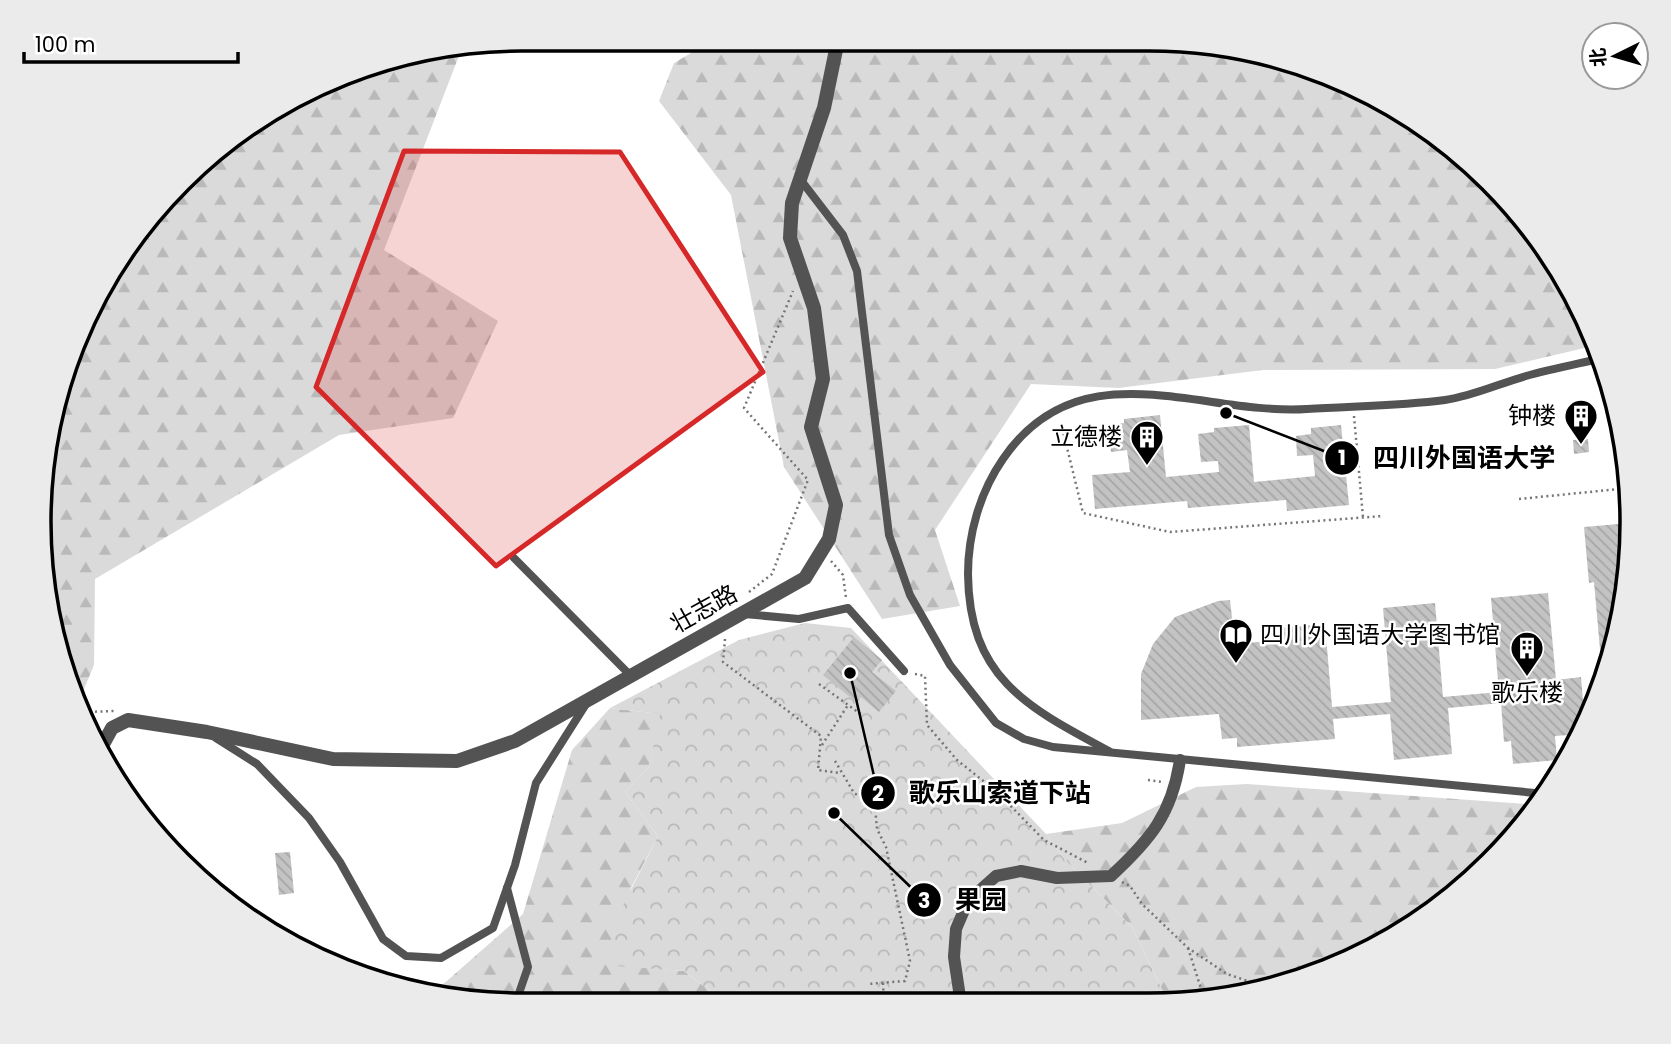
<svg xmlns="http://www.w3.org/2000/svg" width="1671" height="1044" font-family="Poppins,'Noto Sans SC',sans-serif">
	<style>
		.forest { fill: url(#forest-firs) }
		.park { fill: url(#park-crowns) }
		.building { fill: url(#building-back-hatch) }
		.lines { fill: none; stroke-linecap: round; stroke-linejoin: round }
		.path { stroke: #757575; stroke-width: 2.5; stroke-dasharray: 2 3.5; stroke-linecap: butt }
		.service { stroke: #535353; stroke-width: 8 }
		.pedestrian { stroke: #535353; stroke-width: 12 }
		.tertiary { stroke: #535353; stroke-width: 14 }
		.marked { fill: #d62828; fill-opacity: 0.2; stroke: #d62828; stroke-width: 5; stroke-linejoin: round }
		.labels { text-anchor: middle; stroke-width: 5; stroke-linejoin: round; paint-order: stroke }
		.poi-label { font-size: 24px; fill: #000; stroke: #fff; text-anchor: end }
		.street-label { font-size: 24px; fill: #000; stroke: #fff }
		.rim { fill: none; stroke: #000; stroke-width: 3.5 }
		.leader { fill: none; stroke: #000; stroke-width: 2.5 }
		.callout-dot { fill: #000; stroke: #fff; stroke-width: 2.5 }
		.mark-label { font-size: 21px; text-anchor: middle; font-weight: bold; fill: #fff }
		.callout-label { font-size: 26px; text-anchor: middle; font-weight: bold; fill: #000; stroke: #fff; stroke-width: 5; stroke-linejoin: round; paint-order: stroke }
	</style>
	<defs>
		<pattern id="forest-firs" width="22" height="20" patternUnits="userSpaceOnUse" patternTransform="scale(1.75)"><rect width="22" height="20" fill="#dadada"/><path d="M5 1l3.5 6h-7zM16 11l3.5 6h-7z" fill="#b9b9b9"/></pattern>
		<pattern id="park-crowns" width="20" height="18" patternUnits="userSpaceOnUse" patternTransform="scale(1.75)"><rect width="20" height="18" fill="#dadada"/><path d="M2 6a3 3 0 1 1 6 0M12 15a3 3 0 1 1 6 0" fill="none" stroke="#b9b9b9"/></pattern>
		<pattern id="building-back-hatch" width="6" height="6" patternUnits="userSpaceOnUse" patternTransform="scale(1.75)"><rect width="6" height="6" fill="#c3c3c3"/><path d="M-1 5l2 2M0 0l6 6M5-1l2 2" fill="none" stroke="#a6a6a6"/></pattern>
	</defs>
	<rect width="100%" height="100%" fill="#fff"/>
	<g class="forest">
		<polygon points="713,40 1212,43 1334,75 1444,139 1513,204 1568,281 1597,345 1495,369 1263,370 1118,388 1031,384 935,530 960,606 882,619 784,467 731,195 659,101 674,63"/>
		<polygon points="462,48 384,250 498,321 453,418 339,435 95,579 94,665 79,701 55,648 40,491 64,366 138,228 253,120 367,64"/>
		<polygon points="610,708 661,714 649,767 625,792 658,836 631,888 615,965 684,971 726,1003 459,1001 406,987 440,987 523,914 572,750"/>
		<polygon points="1247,784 1540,805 1467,886 1390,941 1275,989 1169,1004 1132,927 1065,860 1046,834 1122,823 1196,787"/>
		<polygon points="292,931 364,976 337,969 280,936"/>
	</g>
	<polygon class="park" points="805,623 851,628 1046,834 1065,860 1132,927 1169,1004 726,1003 684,971 615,966 611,929 658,836 625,792 649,767 660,714 610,708 739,640"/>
	<g class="building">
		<polygon points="1160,415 1166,477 1219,472 1218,461 1201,462 1198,434 1214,432 1214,428 1249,425 1254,482 1315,476 1313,455 1297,456 1296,436 1311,434 1311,428 1341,425 1349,505 1287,511 1286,500 1188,508 1187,501 1095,509 1092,475 1130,472 1127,450 1111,452 1108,425 1124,423 1124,419"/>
		<polygon points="1588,439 1589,452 1574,454 1573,440"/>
		<polygon points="1630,523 1631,554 1616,648 1603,683 1594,582 1589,583 1584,527"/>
		<polygon points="1548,593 1556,680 1581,677 1583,701 1596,700 1583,734 1555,736 1557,760 1513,764 1511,741 1504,742 1501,703 1448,708 1452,754 1394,760 1390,714 1333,719 1335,739 1237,747 1237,738 1222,739 1219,714 1141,720 1141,674 1153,644 1175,617 1218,601 1230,600 1235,644 1281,640 1280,628 1325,624 1332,707 1391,702 1383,608 1435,603 1443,697 1499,692 1491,598"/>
		<polygon points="854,637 882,660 872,672 896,691 879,712 861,697 857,703 823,675"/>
		<polygon points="290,852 294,893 279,895 275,853"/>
	</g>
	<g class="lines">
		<g class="path">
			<polyline points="1354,416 1363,517"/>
			<polyline points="1061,423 1083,513 1170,532 1383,516"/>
			<polyline points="1519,499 1629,488"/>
			<polyline points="831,561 843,575 846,598"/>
			<polyline points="749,592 772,574 808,480 744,408 793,291"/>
			<polyline points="725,639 723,662 821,736 818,770 840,773"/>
			<polyline points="915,674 925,676 927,725 957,760 997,792 1044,840 1088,863"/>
			<polyline points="819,684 862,715"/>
			<polyline points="84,712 114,711"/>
			<polyline points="822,745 848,705"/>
			<polyline points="835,761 854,793 875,806 877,829 886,847 910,961 905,981 868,984"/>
			<polyline points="1148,780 1162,782"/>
			<polyline points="1122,882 1130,886 1142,904 1188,948 1227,974 1272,989"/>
			<polyline points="1188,948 1205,1001"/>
			<polyline points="883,983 884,1003"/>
		</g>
		<g class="service">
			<polyline points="800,179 843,235 857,271 889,535 910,595 950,665 996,723 1024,739 1053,747 1546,794"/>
			<polyline points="514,558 631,676"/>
			<polyline points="744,614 799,619 848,608 904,671"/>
			<polyline points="216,738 257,764 309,818 340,862 383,939 406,956 441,958 493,928 515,865 536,783 586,704"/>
			<path d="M1109,751C1027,707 969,678 968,574C968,534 980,492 1003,459C1080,346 1202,416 1307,409C1353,406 1399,406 1445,400C1473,396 1498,384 1526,376C1551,369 1577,364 1603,358"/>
			<polyline points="507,888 528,967 516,1002"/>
		</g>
		<path class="pedestrian" d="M961,1004L954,957L956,929L968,901L996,876L1021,871L1057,878L1111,876C1150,840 1172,814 1180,760"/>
		<polyline class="tertiary" points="101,748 112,728 128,720 207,732 333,759 457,761 515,741 805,578 829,539 836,505 811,427 823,379 814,308 790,238 792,203 824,108 838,40"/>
	</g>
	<path class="marked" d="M404,151L620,152L763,372L496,566L316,387Z"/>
	<defs>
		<symbol id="building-pin" viewBox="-11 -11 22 30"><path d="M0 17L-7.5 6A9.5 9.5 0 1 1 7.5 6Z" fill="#000" stroke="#fff"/><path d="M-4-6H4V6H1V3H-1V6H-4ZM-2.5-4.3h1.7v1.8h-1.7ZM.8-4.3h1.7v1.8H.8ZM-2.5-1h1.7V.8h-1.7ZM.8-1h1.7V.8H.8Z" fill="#fff"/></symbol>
		<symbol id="library-pin" viewBox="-11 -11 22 30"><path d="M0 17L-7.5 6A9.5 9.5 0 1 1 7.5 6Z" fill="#000" stroke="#fff"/><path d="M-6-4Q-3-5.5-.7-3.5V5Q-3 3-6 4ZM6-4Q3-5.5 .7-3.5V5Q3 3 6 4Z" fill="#fff"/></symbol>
	</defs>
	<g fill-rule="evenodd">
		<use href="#building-pin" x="1562" y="397" width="38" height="52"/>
		<use href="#building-pin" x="1128" y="418" width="38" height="52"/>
		<use href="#library-pin" x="1217" y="616" width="38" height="52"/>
		<use href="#building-pin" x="1508" y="629" width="38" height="52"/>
	</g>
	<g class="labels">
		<g class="poi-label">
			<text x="1556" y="424">钟楼</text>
			<text x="1122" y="445">立德楼</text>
			<text x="1260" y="643" text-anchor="start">四川外国语大学图书馆</text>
			<text x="1527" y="701" text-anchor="middle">歌乐楼</text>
		</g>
		<g class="street-label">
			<text transform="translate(704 609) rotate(-29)" y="8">壮志路</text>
		</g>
	</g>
	<path d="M0 0H1671V1044H0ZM522 51H1149A471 471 0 0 1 1620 522V522A471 471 0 0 1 1149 993H522A471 471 0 0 1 51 522V522A471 471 0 0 1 522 51Z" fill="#ebebeb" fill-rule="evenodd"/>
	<path class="rim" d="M522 51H1149A471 471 0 0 1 1620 522V522A471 471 0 0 1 1149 993H522A471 471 0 0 1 51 522V522A471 471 0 0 1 522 51Z"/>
	<path class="leader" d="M1226 413L1342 458M850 673L878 793M834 813L924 900"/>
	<g class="callout-dot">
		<circle cx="1226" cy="413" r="7"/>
		<circle cx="850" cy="673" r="7"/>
		<circle cx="834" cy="813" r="7"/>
		<circle cx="1342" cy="458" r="18"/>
		<circle cx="878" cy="793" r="18"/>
		<circle cx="924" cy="900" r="18"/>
	</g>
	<g class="mark-label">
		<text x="1342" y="465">1</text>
		<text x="878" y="801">2</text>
		<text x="924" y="908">3</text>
	</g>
	<g class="callout-label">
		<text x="1464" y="467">四川外国语大学</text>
		<text x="1000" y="802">歌乐山索道下站</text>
		<text x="981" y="909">果园</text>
	</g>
	<g transform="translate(1615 56) rotate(265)"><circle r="33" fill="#ffffff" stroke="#999999" stroke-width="2"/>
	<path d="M0-5L12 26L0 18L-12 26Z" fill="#000000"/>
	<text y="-10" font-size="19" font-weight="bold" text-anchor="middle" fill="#000000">北</text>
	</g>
	<path d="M24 52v10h214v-10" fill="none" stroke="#000000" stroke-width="3.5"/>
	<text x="35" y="52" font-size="21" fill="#000000" stroke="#ffffff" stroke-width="5" paint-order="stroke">100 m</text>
</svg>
